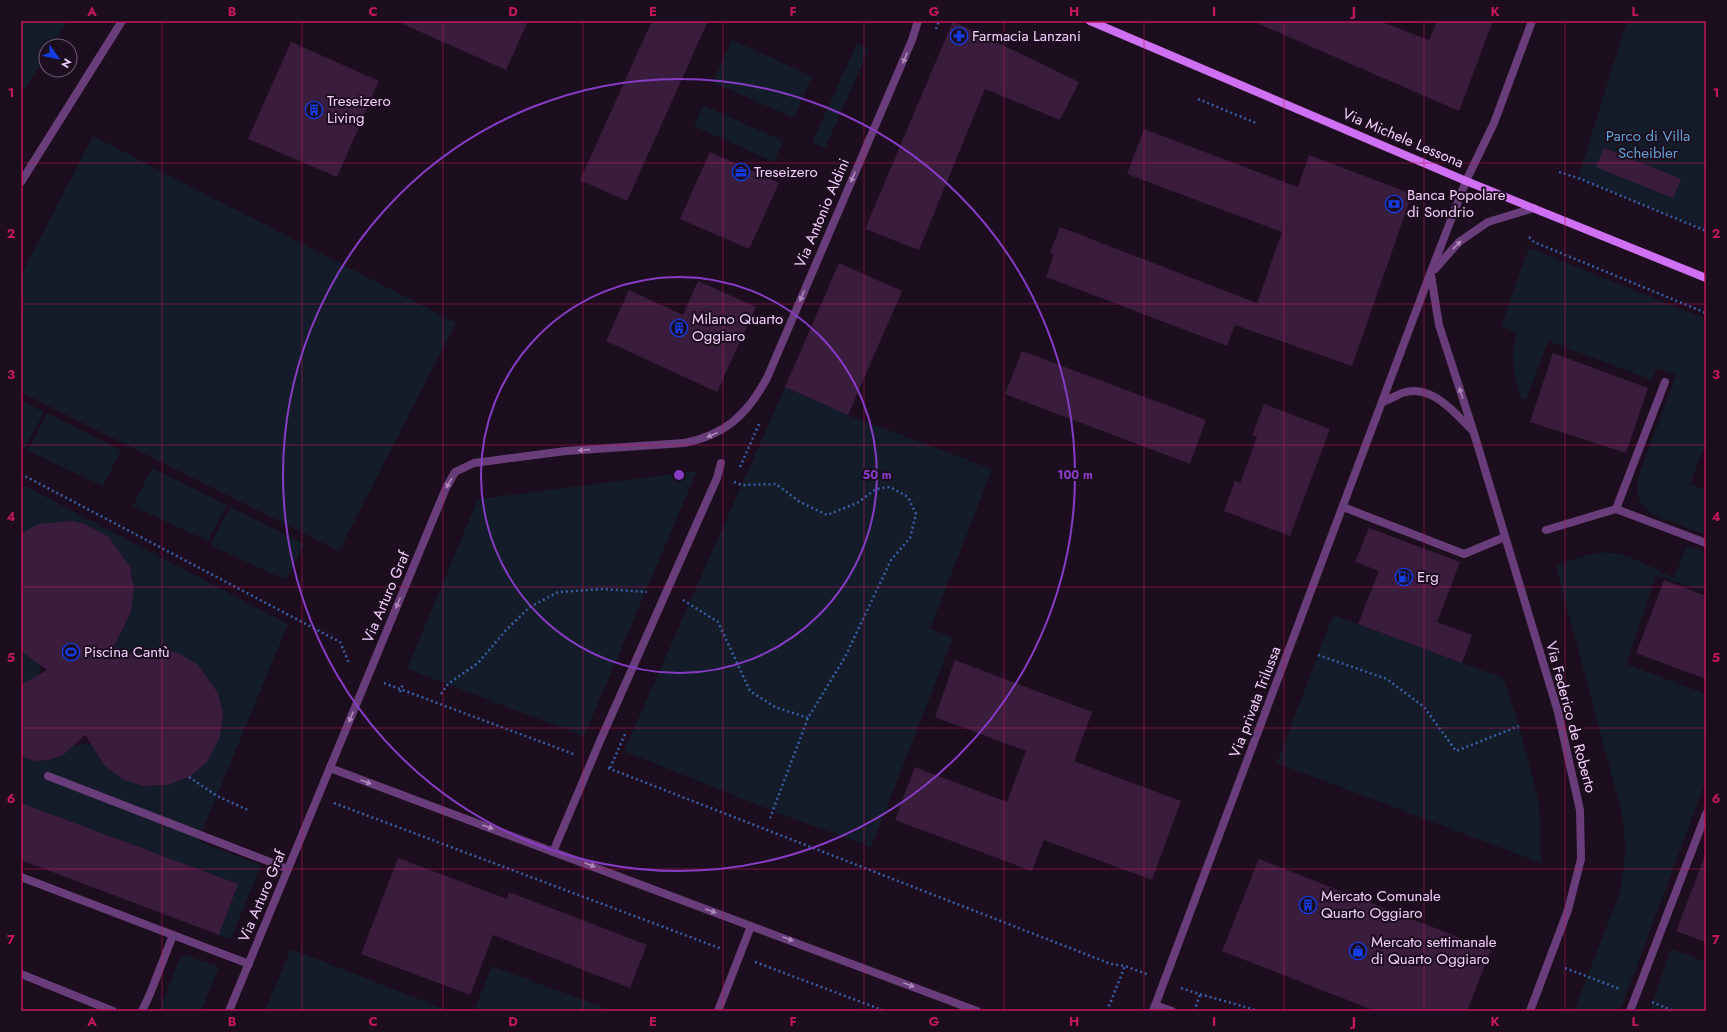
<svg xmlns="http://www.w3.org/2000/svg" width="1727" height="1032" font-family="Jost,sans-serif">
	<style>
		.green { fill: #141c2a }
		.building { fill: #3a1c3d }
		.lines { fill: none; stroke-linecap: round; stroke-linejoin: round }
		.path { stroke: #385fa6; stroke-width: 2.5; stroke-dasharray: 2 3; stroke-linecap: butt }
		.lane { stroke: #693d79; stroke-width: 8 }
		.street { stroke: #693d79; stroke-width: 8 }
		.secondary { stroke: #cf6ff2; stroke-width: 8 }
		.oneway { fill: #ae86ba }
		.grid { fill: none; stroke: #c2185b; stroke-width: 1; stroke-opacity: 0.55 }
		.ring { fill: none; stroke: #873cc5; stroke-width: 2 }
		.labels { text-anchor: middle; stroke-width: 4; stroke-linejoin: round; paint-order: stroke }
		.poi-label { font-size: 15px; fill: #f3cffb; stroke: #1c0e1e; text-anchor: start }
		.park-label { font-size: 15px; fill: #62a0d3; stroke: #1c0e1e }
		.street-label { font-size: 15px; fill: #f3cffb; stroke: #1c0e1e }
		.centre { fill: #873cc5; stroke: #1c0e1e; stroke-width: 2 }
		.ring-label { font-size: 12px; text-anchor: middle; font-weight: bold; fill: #873cc5; stroke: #1c0e1e; stroke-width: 4; stroke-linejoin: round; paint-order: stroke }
		.neatline { fill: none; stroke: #c2185b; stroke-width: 1.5 }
		.grid-label { font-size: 13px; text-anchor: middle; font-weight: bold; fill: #c2185b }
	</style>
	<rect width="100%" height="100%" fill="#1c0e1e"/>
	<g class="green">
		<polygon points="21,21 68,21 52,46 46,46 46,55 21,95"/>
		<polygon points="1627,21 1706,21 1706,230 1578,178"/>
		<polygon points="732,40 812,76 794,118 713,82"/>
		<polygon points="857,43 869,49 825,148 812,143"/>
		<polygon points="703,105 783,141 774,162 694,126"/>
		<polygon points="93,136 456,323 339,551 21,392 21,275"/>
		<path d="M1529,248L1706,319V442L1690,484L1706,490V535C1694,530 1683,526 1671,522C1645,512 1633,505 1639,475L1676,375L1657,368L1652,380L1548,341L1526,400L1520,397C1515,373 1509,357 1517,333L1501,326Z"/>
		<polygon points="785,387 848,415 992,469 930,629 953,638 871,847 773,811 624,751"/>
		<polygon points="21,401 44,412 25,448 21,446"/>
		<polygon points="47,413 121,450 103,486 28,451"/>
		<polygon points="152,468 227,505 208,541 133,506"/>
		<polygon points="697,471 584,736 407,669 478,499"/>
		<polygon points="21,484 288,624 198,841 261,865 231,939 219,935 238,884 21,803 21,756 34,761 49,760 63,755 73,745 91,744 144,786 168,785 189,777 223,713 218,693 198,665 164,650 131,653 123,658 112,644 118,638 131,612 134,588 130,567 109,537 87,525 73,521 21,534"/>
		<polygon points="230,507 304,544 286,580 210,545"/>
		<path d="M1687,545L1706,552V592L1656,575L1626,664L1706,694V780L1620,1011H1574L1620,892L1626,850L1622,814L1556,566C1574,559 1594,550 1613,553C1634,556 1655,570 1674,578Z"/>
		<polygon points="1333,615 1503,678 1519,726 1539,802 1541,863 1277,763"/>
		<polygon points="21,651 42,661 38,680 27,682 21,685"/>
		<polygon points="291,949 449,1011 265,1011"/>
		<polygon points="1671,949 1706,962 1706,1011 1650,1011"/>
		<polygon points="185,955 219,967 201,1011 159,1011 180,958"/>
		<polygon points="492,966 613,1011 474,1011"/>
	</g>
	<g class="building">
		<polygon points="396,21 528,21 506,70"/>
		<polygon points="652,21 708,21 627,201 580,180"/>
		<polygon points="953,21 1079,82 1060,120 985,89 919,250 865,229"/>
		<polygon points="1252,21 1379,21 1429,40 1437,21 1493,21 1459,111"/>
		<polygon points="291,42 379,81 337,177 248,139"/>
		<polygon points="1144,129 1298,187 1309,155 1412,194 1352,366 1235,325 1227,346 1046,277 1054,255 1050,253 1060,227 1257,303 1282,232 1127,174"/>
		<polygon points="1604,148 1681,179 1673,198 1596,167"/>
		<polygon points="710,152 779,183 749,249 680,219"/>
		<polygon points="839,263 902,291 848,415 785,387"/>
		<polygon points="698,281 756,307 717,392 606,341 629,290 683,315"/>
		<polygon points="1022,351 1206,420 1190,464 1005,394"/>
		<polygon points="1553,353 1648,388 1626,453 1530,422"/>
		<polygon points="1264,404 1330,429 1290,536 1224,511 1235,481 1240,483 1257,437 1252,435"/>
		<polygon points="73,521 87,525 109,537 130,567 134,588 131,612 109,656 165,650 178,653 198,665 218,693 223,713 220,737 207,762 189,777 168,785 144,786 124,780 105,766 85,735 63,755 49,760 34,761 21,756 21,685 47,670 21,651 21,534 38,524"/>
		<polygon points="1369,528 1460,562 1437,622 1472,635 1462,663 1358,624 1379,571 1355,562"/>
		<polygon points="1664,580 1706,596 1706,679 1636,653"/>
		<polygon points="955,660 1092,712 1074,761 1181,801 1152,880 1044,840 1032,871 895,820 915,767 1007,802 1026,751 935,717"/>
		<polygon points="21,803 238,884 219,935 21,860"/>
		<polygon points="1705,856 1706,857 1706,942 1676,931"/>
		<polygon points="398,858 507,899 509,892 647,945 630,988 493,935 470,995 361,954"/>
		<polygon points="1259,859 1491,950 1467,1011 1375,1011 1222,951"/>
	</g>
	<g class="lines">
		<g class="path">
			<polyline points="936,29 939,21"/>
			<polyline points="1198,99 1256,123"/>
			<polyline points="1559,172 1578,178 1706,231"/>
			<polyline points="1529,237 1534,242 1706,313"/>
			<polyline points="740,467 760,422"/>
			<polyline points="21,474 340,642 349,663"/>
			<polyline points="734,482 742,485 776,484 800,502 827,515 857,503 876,489 890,487 908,497 916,514 910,538 891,560 845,657 808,718 770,818"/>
			<polyline points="683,600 718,622 750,691 775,707 808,718"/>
			<polyline points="1318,655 1387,679 1424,707 1456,751 1519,726"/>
			<polyline points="384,683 576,755"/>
			<polyline points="400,692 403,684"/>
			<polyline points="441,694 448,684 478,663 507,629 530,607 558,592 603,589 647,592"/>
			<polyline points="608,768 1111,964 1125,966 1149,975"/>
			<polyline points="610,768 626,732"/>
			<polyline points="189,777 217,796 248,810"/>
			<polyline points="334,803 722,949"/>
			<polyline points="755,962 885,1011"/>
			<polyline points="1565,968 1620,989"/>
			<path d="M1181,988C1206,997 1232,1002 1257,1011"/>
			<polyline points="1652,1002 1674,1011"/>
			<polyline points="1107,1011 1125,966"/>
			<polyline points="1194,1011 1200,995"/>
		</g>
		<g class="lane">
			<polyline points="1343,507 1464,554 1505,537"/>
			<polyline points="1616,509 1665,382"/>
			<polyline points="1546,530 1616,509 1706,543"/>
			<polyline points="48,776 288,869"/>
			<polyline points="21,877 249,964"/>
			<polyline points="21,974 113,1011"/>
			<polyline points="142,1011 150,994 173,935"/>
			<polyline points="1630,1011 1706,814"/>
		</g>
		<g class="street">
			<polyline points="21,182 122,21"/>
			<polyline points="1435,269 1459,242 1488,222 1534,208"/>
			<polyline points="1431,275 1439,325 1473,430 1558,712 1580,810 1581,859 1568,910 1530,1011"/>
			<path d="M1383,402C1389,399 1396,396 1402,393C1431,383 1454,412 1472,430"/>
			<polyline points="330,768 977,1011"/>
			<polyline points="553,852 600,741 717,478 721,463"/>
			<polyline points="1155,1005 1172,1011"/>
			<path d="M229,1011L446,488L455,472L474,463L566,451L684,443C725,435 747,415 767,378L912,40L918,21"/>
			<polyline points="718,1011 751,926"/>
			<polyline points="1153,1011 1430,274 1466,181 1494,123 1532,21"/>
		</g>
		<polyline class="secondary" points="1090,21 1466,181 1706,278"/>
	</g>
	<defs><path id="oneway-solid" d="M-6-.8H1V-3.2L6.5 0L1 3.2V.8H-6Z"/></defs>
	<g class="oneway">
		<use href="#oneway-solid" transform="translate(905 58) rotate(113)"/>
		<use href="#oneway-solid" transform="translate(853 177) rotate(113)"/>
		<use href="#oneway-solid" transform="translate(1457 245) rotate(-44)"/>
		<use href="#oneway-solid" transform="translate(802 296) rotate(113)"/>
		<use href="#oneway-solid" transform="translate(1461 393) rotate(-108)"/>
		<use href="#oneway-solid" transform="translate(712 435) rotate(155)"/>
		<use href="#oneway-solid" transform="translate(584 450) rotate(176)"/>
		<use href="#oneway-solid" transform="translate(449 483) rotate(120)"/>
		<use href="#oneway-solid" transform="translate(398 603) rotate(113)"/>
		<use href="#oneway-solid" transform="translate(351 717) rotate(113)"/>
		<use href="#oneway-solid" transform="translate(366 782) rotate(20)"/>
		<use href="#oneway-solid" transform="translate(488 827) rotate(20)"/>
		<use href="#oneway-solid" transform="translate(590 865) rotate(21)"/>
		<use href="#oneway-solid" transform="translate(711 911) rotate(20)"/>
		<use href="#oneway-solid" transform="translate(788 939) rotate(21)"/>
		<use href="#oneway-solid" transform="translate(909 985) rotate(21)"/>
	</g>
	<path class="grid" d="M162,21V1011M302,21V1011M443,21V1011M583,21V1011M723,21V1011M864,21V1011M1004,21V1011M1144,21V1011M1284,21V1011M1424,21V1011M1565,21V1011M21,163H1706M21,304H1706M21,445H1706M21,587H1706M21,728H1706M21,869H1706"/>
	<g class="ring">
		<circle cx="679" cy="475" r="198"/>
		<circle cx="679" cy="475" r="396"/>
	</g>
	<defs>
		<symbol id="pharmacy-ring" viewBox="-11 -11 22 22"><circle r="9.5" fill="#1c0e1e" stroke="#143ce1" stroke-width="1.5"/><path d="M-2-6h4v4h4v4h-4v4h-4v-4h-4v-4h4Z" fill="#143ce1"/></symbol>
		<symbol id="building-ring" viewBox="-11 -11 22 22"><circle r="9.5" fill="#1c0e1e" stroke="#143ce1" stroke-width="1.5"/><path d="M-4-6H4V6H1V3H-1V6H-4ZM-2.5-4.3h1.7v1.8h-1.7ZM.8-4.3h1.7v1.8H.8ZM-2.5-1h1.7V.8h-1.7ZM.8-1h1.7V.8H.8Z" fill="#143ce1"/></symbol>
		<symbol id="office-ring" viewBox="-11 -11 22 22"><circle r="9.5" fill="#1c0e1e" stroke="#143ce1" stroke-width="1.5"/><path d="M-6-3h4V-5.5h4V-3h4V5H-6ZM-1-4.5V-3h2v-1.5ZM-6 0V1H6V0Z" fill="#143ce1"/></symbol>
		<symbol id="bank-ring" viewBox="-11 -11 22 22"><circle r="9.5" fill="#1c0e1e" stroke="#143ce1" stroke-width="1.5"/><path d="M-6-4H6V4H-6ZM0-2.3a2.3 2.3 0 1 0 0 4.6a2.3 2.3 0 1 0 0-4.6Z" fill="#143ce1"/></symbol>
		<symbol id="fuel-ring" viewBox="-11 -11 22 22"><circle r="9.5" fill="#1c0e1e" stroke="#143ce1" stroke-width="1.5"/><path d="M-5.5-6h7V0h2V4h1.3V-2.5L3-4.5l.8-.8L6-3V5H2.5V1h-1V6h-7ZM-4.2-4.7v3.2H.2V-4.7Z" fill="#143ce1"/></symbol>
		<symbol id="stadium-ring" viewBox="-11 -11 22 22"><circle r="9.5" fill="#1c0e1e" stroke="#143ce1" stroke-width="1.5"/><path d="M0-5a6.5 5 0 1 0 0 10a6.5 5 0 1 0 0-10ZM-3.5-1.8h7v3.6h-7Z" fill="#143ce1"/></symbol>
		<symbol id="shop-ring" viewBox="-11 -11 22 22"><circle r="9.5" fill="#1c0e1e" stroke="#143ce1" stroke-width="1.5"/><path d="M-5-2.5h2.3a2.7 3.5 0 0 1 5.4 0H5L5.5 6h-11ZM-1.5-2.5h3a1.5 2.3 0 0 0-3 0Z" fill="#143ce1"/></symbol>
	</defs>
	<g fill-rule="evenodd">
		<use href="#pharmacy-ring" x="949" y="26" width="20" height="20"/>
		<use href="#building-ring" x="304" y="100" width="20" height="20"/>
		<use href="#office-ring" x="731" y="162" width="20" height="20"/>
		<use href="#bank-ring" x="1384" y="194" width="20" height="20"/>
		<use href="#building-ring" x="669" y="318" width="20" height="20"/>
		<use href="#fuel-ring" x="1394" y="567" width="20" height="20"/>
		<use href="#stadium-ring" x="61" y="642" width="20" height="20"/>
		<use href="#building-ring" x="1298" y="895" width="20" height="20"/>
		<use href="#shop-ring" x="1348" y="941" width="20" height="20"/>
	</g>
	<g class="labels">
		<g class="poi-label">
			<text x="972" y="41">Farmacia Lanzani</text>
			<text x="327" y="106">Treseizero<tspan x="327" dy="17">Living</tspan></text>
			<text x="754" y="177">Treseizero</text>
			<text x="1407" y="200">Banca Popolare<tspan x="1407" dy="17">di Sondrio</tspan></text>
			<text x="692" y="324">Milano Quarto<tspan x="692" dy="17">Oggiaro</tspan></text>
			<text x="1417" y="582">Erg</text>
			<text x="84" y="657">Piscina Cantù</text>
			<text x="1321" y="901">Mercato Comunale<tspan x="1321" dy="17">Quarto Oggiaro</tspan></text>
			<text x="1371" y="947">Mercato settimanale<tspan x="1371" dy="17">di Quarto Oggiaro</tspan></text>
		</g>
		<g class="park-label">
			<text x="1648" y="141">Parco di Villa<tspan x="1648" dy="17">Scheibler</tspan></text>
		</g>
		<g class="street-label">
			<text transform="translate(1403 138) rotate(23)" y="5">Via Michele Lessona</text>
			<text transform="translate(822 213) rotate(-67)" y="5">Via Antonio Aldini</text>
			<text transform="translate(386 597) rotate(-67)" y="5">Via Arturo Graf</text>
			<text transform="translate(1255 702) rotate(-69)" y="5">Via privata Trilussa</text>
			<text transform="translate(1571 717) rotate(75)" y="5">Via Federico de Roberto</text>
			<text transform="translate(262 896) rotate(-67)" y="5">Via Arturo Graf</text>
		</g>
	</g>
	<circle cx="679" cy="475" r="6" class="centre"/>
	<g class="ring-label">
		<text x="877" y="479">50 m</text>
		<text x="1075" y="479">100 m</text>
	</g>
	<rect width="1727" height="1032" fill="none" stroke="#1c0e1e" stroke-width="44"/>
	<g transform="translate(58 58) rotate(123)"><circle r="19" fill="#1c0e1e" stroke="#725b76"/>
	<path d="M0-3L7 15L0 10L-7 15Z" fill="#143ce1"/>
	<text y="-6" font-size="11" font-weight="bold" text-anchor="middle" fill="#f3cffb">N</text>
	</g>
	<rect x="22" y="22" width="1683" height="988" class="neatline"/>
	<g class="grid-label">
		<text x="92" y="16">A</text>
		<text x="232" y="16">B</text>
		<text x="373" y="16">C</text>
		<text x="513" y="16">D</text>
		<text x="653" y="16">E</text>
		<text x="793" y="16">F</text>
		<text x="934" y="16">G</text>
		<text x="1074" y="16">H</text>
		<text x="1214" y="16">I</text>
		<text x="1354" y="16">J</text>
		<text x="1495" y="16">K</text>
		<text x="1635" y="16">L</text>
		<text x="11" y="97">1</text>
		<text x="1716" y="97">1</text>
		<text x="11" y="238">2</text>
		<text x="1716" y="238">2</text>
		<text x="11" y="379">3</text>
		<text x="1716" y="379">3</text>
		<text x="11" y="521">4</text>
		<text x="1716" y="521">4</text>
		<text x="11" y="662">5</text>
		<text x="1716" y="662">5</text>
		<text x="11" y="803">6</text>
		<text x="1716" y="803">6</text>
		<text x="11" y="944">7</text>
		<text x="1716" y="944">7</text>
		<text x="92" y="1026">A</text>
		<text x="232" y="1026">B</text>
		<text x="373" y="1026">C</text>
		<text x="513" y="1026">D</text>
		<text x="653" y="1026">E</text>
		<text x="793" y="1026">F</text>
		<text x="934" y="1026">G</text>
		<text x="1074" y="1026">H</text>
		<text x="1214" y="1026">I</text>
		<text x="1354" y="1026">J</text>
		<text x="1495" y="1026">K</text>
		<text x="1635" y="1026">L</text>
	</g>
</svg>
